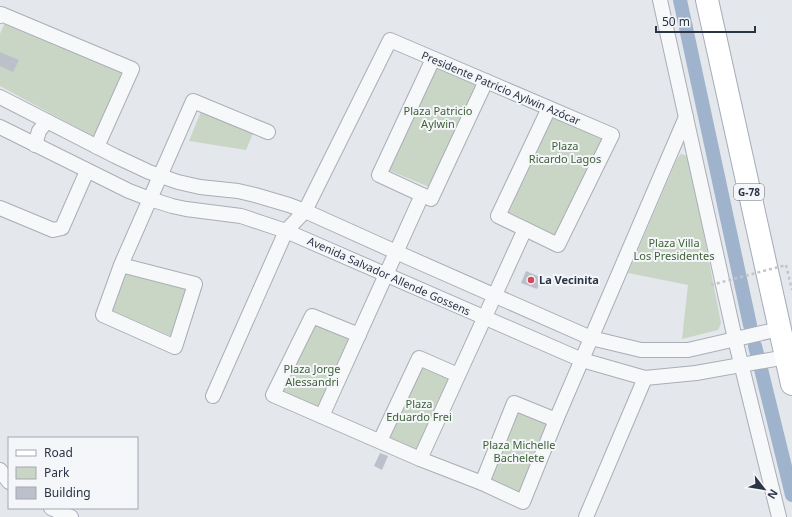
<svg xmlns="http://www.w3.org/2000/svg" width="792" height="517" font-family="'Noto Sans',sans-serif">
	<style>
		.green { fill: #c9d6c5 }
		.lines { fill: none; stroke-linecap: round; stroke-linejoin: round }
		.canal { stroke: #9fb4cc; stroke-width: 14 }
		.building { fill: #bbc0ca }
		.minor-casing { stroke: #a9aeb7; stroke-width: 16 }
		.primary-casing { stroke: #a3abb8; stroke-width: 24 }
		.path { stroke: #c2c5cb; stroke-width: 2.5; stroke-dasharray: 3 3; stroke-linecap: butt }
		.minor { stroke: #f7f8fa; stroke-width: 14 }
		.primary { stroke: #fff; stroke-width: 22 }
		.path-bridge { stroke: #c2c5cb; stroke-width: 2.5; stroke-dasharray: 3 3; stroke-linecap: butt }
		.poi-dot { fill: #d1495b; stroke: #f4f6f9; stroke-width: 1.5 }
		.labels { text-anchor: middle; stroke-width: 4; stroke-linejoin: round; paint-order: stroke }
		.shield { fill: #f4f6f9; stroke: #676e7b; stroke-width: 1 }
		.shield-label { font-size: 10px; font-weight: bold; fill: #2b3445 }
		.street-label { font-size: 11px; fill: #2b3445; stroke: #f4f6f9 }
		.park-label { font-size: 11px; fill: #3f6138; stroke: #f4f6f9 }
		.poi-label { font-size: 11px; font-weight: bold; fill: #2b3445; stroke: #f4f6f9; text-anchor: start }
	</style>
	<rect width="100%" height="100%" fill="#e4e7ec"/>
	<g class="green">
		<polygon points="5,22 122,72 94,137 0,86 0,34"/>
		<polygon points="435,62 484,82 434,189 386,169"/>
		<polygon points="202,109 254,131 246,150 189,141"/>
		<polygon points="551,112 608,136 558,237 504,212"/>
		<polygon points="681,154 685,155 689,158 721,323 718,330 682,339 688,285 628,273 677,159"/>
		<polygon points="125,272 191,287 175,338 109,309"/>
		<polygon points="313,318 357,337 322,412 276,394"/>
		<polygon points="420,360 456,376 420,456 383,440"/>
		<polygon points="515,406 554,421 522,498 484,482"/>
	</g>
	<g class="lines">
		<g class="canal">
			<polyline points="680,0 750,325"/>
			<polyline points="755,346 757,354"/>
			<polyline points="761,369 792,495"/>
		</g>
	</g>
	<g class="building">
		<polygon points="0,52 19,60 13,72 0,66"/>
		<polygon points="526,271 542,278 537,289 521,283"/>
		<polygon points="380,453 388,456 382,470 374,466"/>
	</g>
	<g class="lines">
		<defs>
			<g id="minor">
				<polyline points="660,0 735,339 779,517"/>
				<polyline points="0,16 1,14 132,69 97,147"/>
				<polyline points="433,59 379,175 431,199 486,81"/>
				<polyline points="0,97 115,156 149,172 178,182 200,187 238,191 255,195 289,205 305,211 396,252 591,338 641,350 688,350 779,329"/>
				<polyline points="0,127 129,191 150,199 172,206 186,209 241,216 286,231 582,360 645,378 696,373 786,357"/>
				<polyline points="35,145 39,131 47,121"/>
				<polyline points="0,208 53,230 62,228 87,171"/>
				<polyline points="121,265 195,284 175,347 103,315 121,265 193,101 268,132"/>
				<polyline points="359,335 312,316 273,395 420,459 482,483 523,502 556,420 686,117"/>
				<polyline points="213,396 286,231 305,211 390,40 612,135 558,245 498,216 549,108"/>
				<polyline points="322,416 422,195"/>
				<polyline points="380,441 419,358 458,375"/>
				<polyline points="420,459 525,229"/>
				<polyline points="0,470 9,482"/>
				<polyline points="482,483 514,403 556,420"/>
				<polyline points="51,508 71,517"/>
				<polyline points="586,517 645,378"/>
			</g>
			<polyline id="primary" points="707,0 792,384"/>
		</defs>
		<use href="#minor" class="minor-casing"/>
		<use href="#primary" class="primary-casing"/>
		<polyline class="path" points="786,265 792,290"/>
		<use href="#minor" class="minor"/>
		<use href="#primary" class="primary"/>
		<polyline class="path-bridge" points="711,285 786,265"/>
	</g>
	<circle class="poi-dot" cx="531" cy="280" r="4"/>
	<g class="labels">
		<rect class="shield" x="734" y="184" width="30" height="16" rx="3"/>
		<g class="shield-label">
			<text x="749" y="196">G-78</text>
		</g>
		<g class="street-label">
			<text transform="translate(501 88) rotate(23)" y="4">Presidente Patricio Aylwin Azócar</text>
			<text transform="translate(389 276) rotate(24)" y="4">Avenida Salvador Allende Gossens</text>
		</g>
		<g class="park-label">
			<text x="438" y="115">Plaza Patricio<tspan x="438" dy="13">Aylwin</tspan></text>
			<text x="565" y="150">Plaza<tspan x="565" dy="13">Ricardo Lagos</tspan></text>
			<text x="674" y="247">Plaza Villa<tspan x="674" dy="13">Los Presidentes</tspan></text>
			<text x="312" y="373">Plaza Jorge<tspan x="312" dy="13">Alessandri</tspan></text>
			<text x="419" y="408">Plaza<tspan x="419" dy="13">Eduardo Frei</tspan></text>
			<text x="519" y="449">Plaza Michelle<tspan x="519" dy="13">Bachelete</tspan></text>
		</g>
		<g class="poi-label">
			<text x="539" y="284">La Vecinita</text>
		</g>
	</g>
	<rect x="8" y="437" width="130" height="72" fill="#f4f6f9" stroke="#a4a8b1"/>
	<rect x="16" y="450" width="20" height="6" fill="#ffffff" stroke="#a4a8b1"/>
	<text x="44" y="457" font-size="12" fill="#2b3445">Road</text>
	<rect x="16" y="467" width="20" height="12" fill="#c9d6c5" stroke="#a4a8b1"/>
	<text x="44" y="477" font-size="12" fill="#2b3445">Park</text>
	<rect x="16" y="487" width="20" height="12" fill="#bbc0ca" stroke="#a4a8b1"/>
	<text x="44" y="497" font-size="12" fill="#2b3445">Building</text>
	<g transform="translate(764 489) rotate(121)" stroke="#f4f6f9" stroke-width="3" paint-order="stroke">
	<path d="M0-3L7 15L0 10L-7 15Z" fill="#2b3445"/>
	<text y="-6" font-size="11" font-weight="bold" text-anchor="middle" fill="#2b3445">N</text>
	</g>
	<path d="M656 26v6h99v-6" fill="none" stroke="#2b3445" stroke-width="2"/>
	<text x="662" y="26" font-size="12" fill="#2b3445" stroke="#f4f6f9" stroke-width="3" paint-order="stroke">50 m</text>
</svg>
